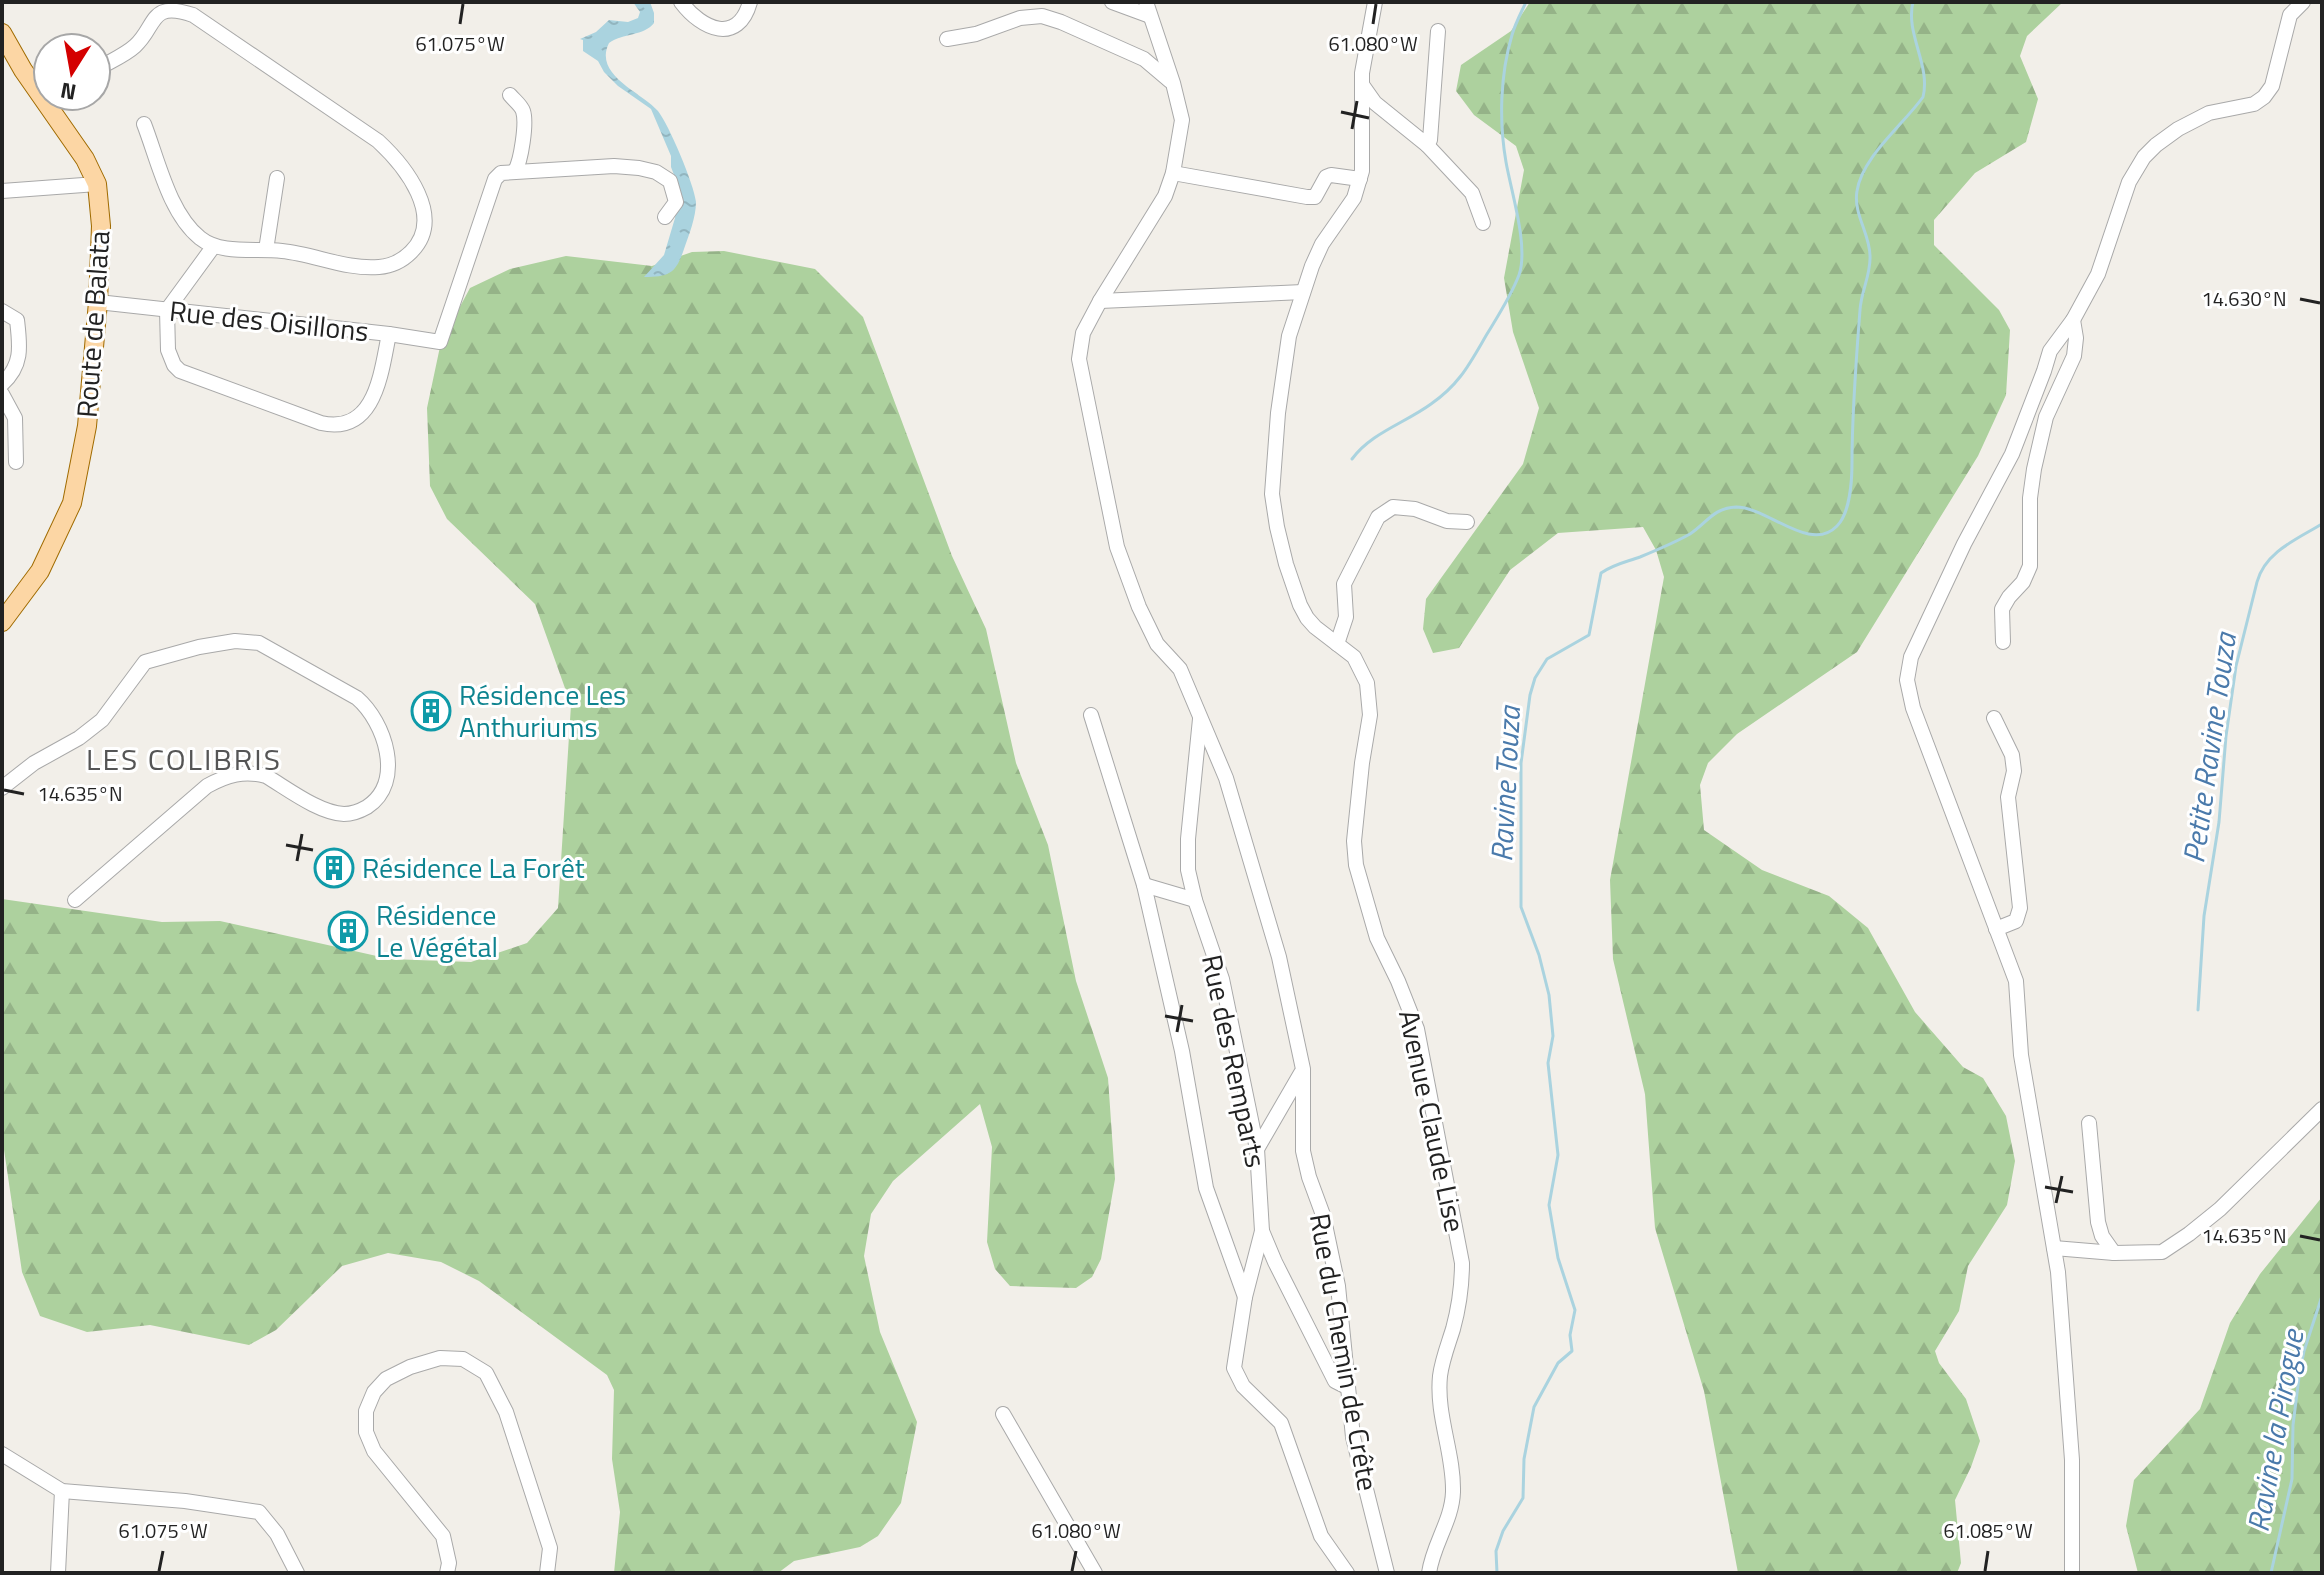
<svg xmlns="http://www.w3.org/2000/svg" width="2324" height="1575" font-family="'Titillium Web',sans-serif">
	<style>
		.forest { fill: url(#forest-firs) }
		.water { fill: url(#water-ripples) }
		.lines { fill: none; stroke-linecap: round; stroke-linejoin: round }
		.stream { stroke: #aad3df; stroke-width: 3 }
		.minor-casing { stroke: #a9a9a9; stroke-width: 16 }
		.major-casing { stroke: #a06b00; stroke-width: 20 }
		.minor { stroke: #fff; stroke-width: 14 }
		.major { stroke: #fcd6a4; stroke-width: 18 }
		.ticks { fill: none; stroke: #222; stroke-width: 3 }
		.labels { text-anchor: middle; stroke-width: 6; stroke-linejoin: round; paint-order: stroke }
		.street-label { font-size: 28px; fill: #222; stroke: #fff }
		.culture-label { font-size: 28px; fill: #0d838f; stroke: #fff; text-anchor: start }
		.water-label { font-size: 30px; font-style: italic; fill: #4a7aab; stroke: #fff }
		.neighbourhood-label { font-size: 30px; letter-spacing: 2px; fill: #555; stroke: #fff }
		.ticks-label { font-size: 20px; text-anchor: middle; fill: #222; stroke: #fff; stroke-width: 6; stroke-linejoin: round; paint-order: stroke }
	</style>
	<defs>
		<pattern id="forest-firs" width="22" height="20" patternUnits="userSpaceOnUse" patternTransform="scale(2)"><rect width="22" height="20" fill="#add19e"/><path d="M5 1l3.5 6h-7zM16 11l3.5 6h-7z" fill="#95b388"/></pattern>
		<pattern id="water-ripples" width="26" height="14" patternUnits="userSpaceOnUse" patternTransform="scale(2)"><rect width="26" height="14" fill="#aad3df"/><path d="M2 4q2-2 4 0t4 0M15 11q2-2 4 0t4 0" fill="none" stroke="#92b5bf"/></pattern>
	</defs>
	<rect width="100%" height="100%" fill="#f2efe9"/>
	<g class="forest">
		<polygon points="1530,2 2063,2 2027,36 2020,56 2038,99 2026,142 1975,173 1934,220 1934,245 1999,310 2010,330 2006,395 1978,456 1857,652 1737,734 1708,763 1700,785 1704,830 1762,870 1829,896 1868,928 1915,1012 1963,1067 1983,1078 2006,1116 2015,1161 2007,1205 1968,1266 1959,1311 1935,1351 1939,1363 1966,1399 1980,1441 1971,1467 1955,1500 1961,1563 1957,1573 1738,1573 1704,1391 1655,1228 1645,1094 1613,959 1610,880 1664,577 1656,550 1643,527 1558,533 1510,570 1459,648 1433,653 1423,629 1426,599 1523,464 1539,408 1513,332 1504,278 1524,170 1516,146 1474,115 1456,91 1461,65 1511,31"/>
		<polygon points="724,251 815,269 863,317 952,556 986,629 1016,763 1048,845 1076,981 1108,1078 1115,1179 1101,1259 1092,1277 1076,1288 1010,1286 995,1269 987,1242 992,1147 980,1104 893,1181 871,1214 864,1256 880,1332 917,1422 901,1503 878,1536 860,1547 794,1561 778,1573 614,1573 620,1512 612,1459 614,1390 607,1375 479,1281 441,1262 388,1253 342,1266 276,1330 249,1345 150,1325 87,1332 40,1316 22,1272 2,1136 2,899 162,922 220,921 390,959 471,962 527,943 558,908 571,705 535,604 447,519 430,486 427,408 441,342 470,288 510,269 566,256 652,266 692,252"/>
		<polygon points="2322,1197 2322,1573 2138,1573 2126,1526 2134,1480 2200,1409 2230,1323 2260,1274"/>
	</g>
	<path class="water" d="M633,2H650L654,13V23C644,36 623,33 609,43C593,75 641,92 658,111C669,125 694,184 696,202C696,217 689,235 684,249C676,273 670,277 644,277L664,255L675,218L679,188L671,167V156L651,109L618,86L604,72L598,61L583,51V40L580,39L596,32L609,20L628,22L638,18L640,12Z"/>
	<g class="lines">
		<g class="stream">
			<path d="M1352,459C1371,433 1405,423 1431,404C1460,384 1470,363 1487,334C1498,316 1511,296 1519,275C1529,247 1511,191 1506,162C1499,122 1500,75 1512,35C1515,24 1521,13 1526,2"/>
			<path d="M2198,1010L2204,916L2219,822L2226,736L2236,666L2257,582C2265,552 2297,539 2322,524"/>
			<path d="M1497,1573L1496,1551L1503,1531L1523,1498L1524,1459L1534,1407L1558,1363L1572,1351L1570,1335L1575,1310L1558,1258L1549,1205L1558,1155L1548,1063L1553,1036L1549,995L1539,955L1521,907V763L1530,695L1535,678L1547,659L1589,635L1601,573C1614,564 1626,562 1640,557C1657,550 1674,543 1690,534C1707,523 1713,508 1736,507C1768,507 1810,554 1837,526C1850,513 1852,480 1852,462C1852,411 1856,361 1860,310C1861,292 1871,274 1870,256C1870,234 1853,214 1857,191C1862,157 1903,125 1923,97C1931,65 1905,34 1913,2"/>
			<polyline points="2271,1573 2292,1479 2293,1425 2299,1377 2304,1351 2322,1296"/>
		</g>
		<defs>
			<g id="minor">
				<path d="M681,2C702,30 738,45 750,2"/>
				<polyline points="1112,2 1150,16"/>
				<polyline points="1146,2 1173,83 1182,120 1173,173 1165,196 1100,301 1083,333 1079,359 1117,547 1139,607 1157,644 1180,669 1226,778 1279,957 1303,1069 1303,1151 1309,1177 1323,1215 1338,1286 1353,1437 1387,1573"/>
				<path d="M1375,2L1362,73V171L1354,198L1322,244L1312,266L1289,336L1278,413L1272,494L1277,527L1286,564L1300,605L1307,618L1315,627L1354,657L1367,683L1370,715L1362,763L1354,841L1356,865L1377,938L1398,981L1417,1029L1462,1263C1462,1286 1459,1307 1453,1329C1448,1345 1442,1360 1440,1376C1436,1416 1454,1453 1453,1492C1452,1521 1433,1544 1429,1573"/>
				<polyline points="947,39 976,34 1020,18 1042,16 1061,22 1144,59 1170,81"/>
				<path d="M96,70C108,62 124,56 135,46C157,26 149,0 193,15L378,141C405,166 446,217 411,252C402,261 391,266 379,267C347,270 314,254 282,251C256,248 221,255 200,238C169,213 158,160 144,124"/>
				<polyline points="1363,86 1375,103 1427,145 1430,140 1438,31"/>
				<path d="M510,95C514,100 521,105 523,111C527,123 521,161 515,171"/>
				<polyline points="1427,145 1472,193 1483,223"/>
				<polyline points="1173,173 1307,197 1315,197 1326,177 1331,175 1360,179"/>
				<polyline points="2,191 97,184"/>
				<path d="M213,247L167,310L168,350L174,365L180,371L321,423C376,435 381,372 389,334"/>
				<polyline points="266,250 277,178"/>
				<polyline points="1100,301 1303,292"/>
				<polyline points="98,302 389,334 440,342 495,179 501,173 614,166 639,168 656,172 670,181 676,202 665,217"/>
				<path d="M2,311L17,320C20,346 23,365 2,384"/>
				<polyline points="2,394 15,418 16,462"/>
				<polyline points="2003,642 2002,609 2009,597 2023,582 2030,566 2030,498 2034,469 2046,417 2074,356 2076,338 2073,320"/>
				<polyline points="1337,644 1346,617 1344,584 1378,517 1393,507 1415,509 1447,521 1467,522"/>
				<polyline points="1091,715 1144,885 1182,1051 1206,1188 1245,1297"/>
				<polyline points="1994,718 2012,755 2014,771 2008,797 2020,908 2016,921 1996,929"/>
				<polyline points="1200,719 1188,839 1188,870 1195,900 1222,979 1257,1149 1262,1231 1275,1262 1335,1381 1347,1387"/>
				<path d="M2,788L34,763L79,738L102,720L145,662L199,647L235,641L259,643L357,698C385,722 405,782 367,807C360,811 353,814 344,814C319,813 288,789 266,776C244,770 227,775 207,786L75,900"/>
				<polyline points="1144,885 1195,900"/>
				<polyline points="2089,1123 2098,1222 2102,1236 2114,1253"/>
				<polyline points="1257,1149 1301,1073"/>
				<polyline points="1262,1231 1245,1297 1234,1368 1243,1386 1281,1423 1321,1536 1347,1573"/>
				<polyline points="2054,1248 2114,1253 2162,1252 2189,1234 2220,1209 2322,1109"/>
				<polyline points="1003,1414 1095,1573"/>
				<polyline points="2,1454 62,1491 185,1501 259,1512 277,1534 297,1573"/>
				<polyline points="58,1573 62,1491"/>
				<polyline points="447,1573 449,1563 443,1536 374,1451 366,1432 366,1411 374,1392 386,1379 410,1367 440,1358 463,1359 486,1373 506,1412 550,1548 547,1573"/>
				<polyline points="2072,1573 2072,1460 2058,1272 2021,1055 2016,981 1913,708 1907,680 1911,657 1964,544 2012,454 2044,371 2050,351 2073,320 2098,274 2129,182 2144,157 2156,145 2178,129 2209,113 2254,104 2264,97 2272,86 2290,15 2303,2"/>
			</g>
			<polyline id="major" points="2,33 23,70 85,159 97,184 101,226 98,302 87,426 72,503 40,571 2,622"/>
		</defs>
		<use href="#minor" class="minor-casing"/>
		<use href="#major" class="major-casing"/>
		<use href="#minor" class="minor"/>
		<use href="#major" class="major"/>
	</g>
	<path class="ticks" d="M460,24L463,4M1373,24L1376,4M1341,112L1369,118M1352,129L1357,101M2300,299L2320,303M4,790L24,794M286,845L313,850M297,861L302,834M1165,1016L1193,1021M1177,1032L1182,1005M2045,1187L2073,1192M2056,1203L2062,1176M2300,1236L2320,1240M159,1571L163,1551M1072,1571L1076,1551M1985,1571L1988,1551"/>
	<defs>
		<symbol id="building-ring" viewBox="-11 -11 22 22"><circle r="9.5" fill="#fff" stroke="#0f9aa8" stroke-width="1.5"/><path d="M-4-6H4V6H1V3H-1V6H-4ZM-2.5-4.3h1.7v1.8h-1.7ZM.8-4.3h1.7v1.8H.8ZM-2.5-1h1.7V.8h-1.7ZM.8-1h1.7V.8H.8Z" fill="#0f9aa8"/></symbol>
	</defs>
	<g fill-rule="evenodd">
		<use href="#building-ring" x="409" y="689" width="44" height="44"/>
		<use href="#building-ring" x="312" y="846" width="44" height="44"/>
		<use href="#building-ring" x="326" y="909" width="44" height="44"/>
	</g>
	<g class="labels">
		<g class="street-label">
			<text transform="translate(269 321) rotate(6)" y="10">Rue des Oisillons</text>
			<text transform="translate(93 324) rotate(-86)" y="10">Route de Balata</text>
			<text transform="translate(1234 1061) rotate(78)" y="10">Rue des Remparts</text>
			<text transform="translate(1432 1121) rotate(78)" y="10">Avenue Claude Lise</text>
			<text transform="translate(1344 1352) rotate(80)" y="10">Rue du Chemin de Crête</text>
		</g>
		<g class="culture-label">
			<text x="459" y="705">Résidence Les<tspan x="459" dy="32">Anthuriums</tspan></text>
			<text x="362" y="878">Résidence La Forêt</text>
			<text x="376" y="925">Résidence<tspan x="376" dy="32">Le Végétal</tspan></text>
		</g>
		<g class="water-label">
			<text transform="translate(2210 748) rotate(-82)" y="10">Petite Ravine Touza</text>
			<text transform="translate(1506 784) rotate(-87)" y="10">Ravine Touza</text>
			<text transform="translate(2276 1431) rotate(-80)" y="10">Ravine la Pirogue</text>
		</g>
		<g class="neighbourhood-label">
			<text x="184" y="770">LES COLIBRIS</text>
		</g>
	</g>
	<g class="ticks-label">
		<text x="460" y="51">61.075°W</text>
		<text x="1373" y="51">61.080°W</text>
		<text x="2244" y="306">14.630°N</text>
		<text x="80" y="801">14.635°N</text>
		<text x="2244" y="1243">14.635°N</text>
		<text x="163" y="1538">61.075°W</text>
		<text x="1076" y="1538">61.080°W</text>
		<text x="1988" y="1538">61.085°W</text>
	</g>
	<rect width="2324" height="1575" fill="none" stroke="#222222" stroke-width="8"/>
	<g transform="translate(72 72) rotate(191)"><circle r="38" fill="#ffffff" stroke="#a7a7a7" stroke-width="2"/>
	<path d="M0-6L14 30L0 20L-14 30Z" fill="#d40000"/>
	<text y="-12" font-size="22" font-weight="bold" text-anchor="middle" fill="#222222">N</text>
	</g>
</svg>
